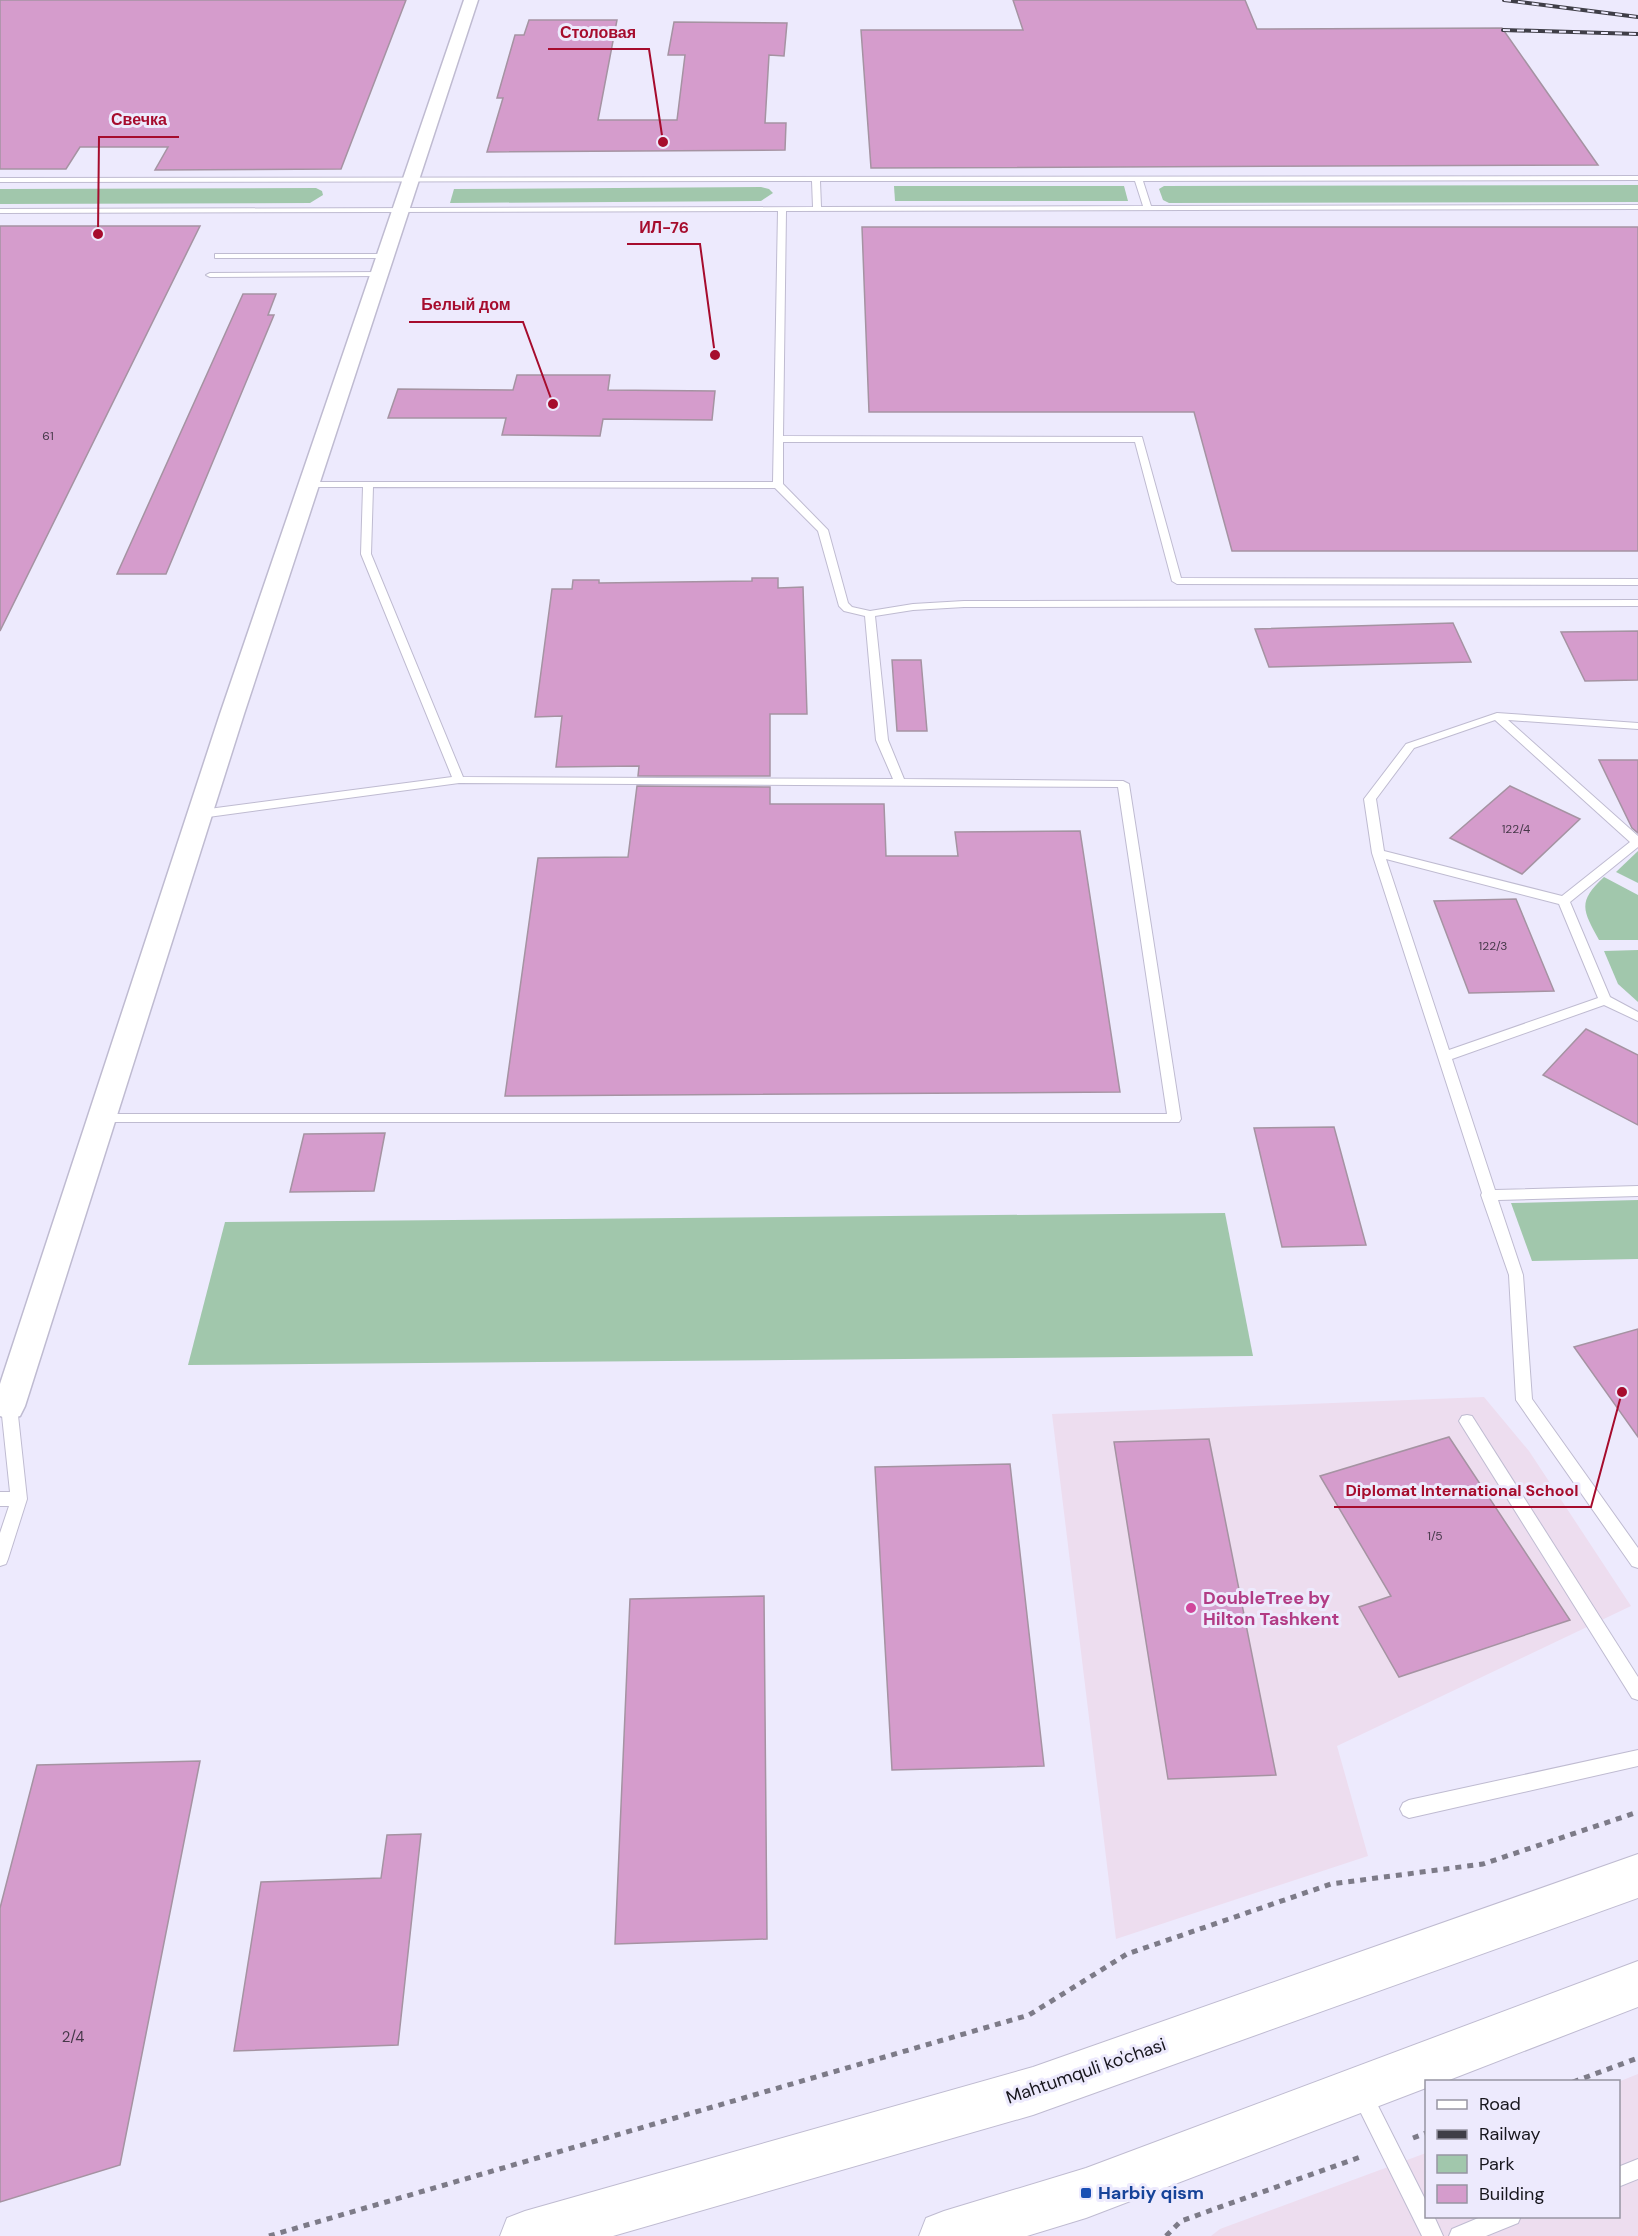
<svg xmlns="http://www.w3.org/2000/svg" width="1638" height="2236" font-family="'DM Sans',sans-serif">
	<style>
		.commercial { fill: #edddef }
		.green { fill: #a1c7ac }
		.building { fill: #d59ccc; stroke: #a593a2; stroke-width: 1.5 }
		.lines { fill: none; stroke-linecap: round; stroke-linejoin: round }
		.lane-casing { stroke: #bfbbd1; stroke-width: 2 }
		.street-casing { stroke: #bfbbd1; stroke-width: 3 }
		.primary-casing { stroke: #bfbbd1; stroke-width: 2 }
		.path { stroke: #7d7b88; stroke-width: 5; stroke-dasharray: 6 6; stroke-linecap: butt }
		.lane { fill: #fff; fill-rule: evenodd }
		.street { fill: #fff; fill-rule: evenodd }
		.primary { fill: #fff; fill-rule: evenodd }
		.rail-casing { stroke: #3f3e47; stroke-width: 4 }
		.rail { stroke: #edeafd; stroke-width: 2; stroke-dasharray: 7; stroke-linecap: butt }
		.hotel-dot { fill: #d1479c; stroke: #edeafd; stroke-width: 2 }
		.transit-dot { fill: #1a4fb4; stroke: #edeafd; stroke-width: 2 }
		.labels { text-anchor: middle; stroke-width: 6; stroke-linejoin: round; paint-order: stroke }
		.number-label { font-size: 12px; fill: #463849 }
		.near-number-label { font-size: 15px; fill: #463849 }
		.near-hotel-label { font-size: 18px; font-weight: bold; fill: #b23c85; stroke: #edeafd; text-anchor: start }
		.near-street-label { font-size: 18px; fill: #17161d; stroke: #edeafd }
		.near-transit-label { font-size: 18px; font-weight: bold; fill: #164399; stroke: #edeafd; text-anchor: start }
		.leader { fill: none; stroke: #a60c2d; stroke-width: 2 }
		.callout-dot { fill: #a60c2d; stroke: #edeafd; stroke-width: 2 }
		.callout-label { font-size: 16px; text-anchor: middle; font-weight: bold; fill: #a60c2d; stroke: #edeafd; stroke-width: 6; stroke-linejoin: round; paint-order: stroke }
	</style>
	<rect width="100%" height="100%" fill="#edeafd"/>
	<g class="commercial">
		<polygon points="1484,1397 1529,1451 1631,1606 1337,1746 1368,1856 1116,1939 1052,1414"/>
		<polygon points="1638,2074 1638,2236 1211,2236 1220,2229 1426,2153 1426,2216 1618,2216 1618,2082"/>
	</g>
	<g class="green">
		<polygon points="1638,185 1638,202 1169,203 1163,200 1159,189 1164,186"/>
		<polygon points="894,186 1124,186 1128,201 895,201"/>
		<polygon points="761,187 769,189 773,193 761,201 450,203 454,189"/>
		<polygon points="316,188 322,191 323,195 310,203 0,204 0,189"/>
		<polygon points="1638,851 1638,883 1616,872"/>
		<path d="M1604,877L1638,895V940H1599C1583,910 1577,902 1604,877Z"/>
		<polygon points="1638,950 1638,1002 1618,984 1604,951"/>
		<polygon points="1638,1200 1638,1259 1532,1261 1511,1203"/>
		<polygon points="1225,1213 1253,1356 188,1365 225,1222"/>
	</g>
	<g class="building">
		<polygon points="0,0 406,0 341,169 155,170 168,147 80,147 66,169 0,169"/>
		<polygon points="1013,0 1245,0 1257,29 1502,28 1598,165 871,168 861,30 1023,30"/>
		<polygon points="529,20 617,20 598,120 677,120 685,55 668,55 674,22 787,23 784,56 769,55 765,123 786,123 785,150 487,152 503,98 497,98 515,35 524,35"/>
		<polygon points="0,226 200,226 0,631"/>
		<polygon points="862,227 1638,227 1638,551 1232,551 1194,412 869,412"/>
		<polygon points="243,294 276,294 268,315 274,315 166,574 117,574"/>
		<polygon points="517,375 610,375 608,390 715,391 712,420 603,419 600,436 502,435 506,418 388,418 398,389 513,390"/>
		<polygon points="752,578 778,578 778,588 803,587 807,714 770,714 770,776 638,776 639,766 556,767 562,716 535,717 552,589 572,589 573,580 599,580 599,583 752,581"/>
		<polygon points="1453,623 1471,662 1269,667 1255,629"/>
		<polygon points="1638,631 1638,680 1585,681 1561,632"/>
		<polygon points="892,660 921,660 927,731 897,731"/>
		<polygon points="1599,760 1638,760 1638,833 1632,828"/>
		<polygon points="637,786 770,787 770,804 884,804 886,856 958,856 955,832 1080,831 1120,1092 505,1096 538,858 628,857"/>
		<polygon points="1510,786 1580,819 1522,874 1450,838"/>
		<polygon points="1516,899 1554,991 1469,993 1434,901"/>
		<polygon points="1586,1029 1638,1055 1638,1125 1543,1075"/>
		<polygon points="1334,1127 1366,1245 1282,1247 1254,1128"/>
		<polygon points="385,1133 374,1191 290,1192 304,1134"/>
		<polygon points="1638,1329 1638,1437 1574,1347"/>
		<polygon points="1449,1437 1570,1620 1399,1677 1359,1607 1391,1596 1320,1476"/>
		<polygon points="1209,1439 1276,1775 1168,1779 1114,1442"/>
		<polygon points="1010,1464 1044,1766 892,1770 875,1467"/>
		<polygon points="764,1596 767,1939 615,1944 630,1599"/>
		<polygon points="200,1761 120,2165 0,2202 0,1908 37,1765"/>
		<polygon points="421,1834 398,2045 234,2051 261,1882 381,1878 387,1835"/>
	</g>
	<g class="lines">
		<defs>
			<g id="lane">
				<path d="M1638,176V180L1143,181L1151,206L1638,205V209L786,211L783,436L1142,437L1181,578L1638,579V585L1177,584L1172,581L1135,442H783V484L828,530L848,603L852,607L870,611L913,604L964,601L1638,600V606L964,607L913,610L875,616L888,740L904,779L1123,781L1129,784L1181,1119L1179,1122H97L95,1119L97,1116L102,1114H1167L1118,787L459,783L201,818L195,814L201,810L452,777L361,554L363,487H309L304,484L306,482H773L778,211L0,213V209L813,207L812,181L0,182V178ZM820,181H1135L1143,206L821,207ZM373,487L775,488L818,531L839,606L844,611L865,616L876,740L893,779L463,777L371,554Z"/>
				<polygon points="215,254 385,254 389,256 385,258 215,258"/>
				<polygon points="382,272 382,276 379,276 210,277 206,275 210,273"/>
				<path d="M1497,713L1638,723V729L1508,720L1638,836V847L1570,902L1610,997L1638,1012V1021L1604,1005L1452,1059L1495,1190L1638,1186V1196L1498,1200L1523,1275L1532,1399L1638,1548V1568L1632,1566L1516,1400L1509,1275L1481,1195L1482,1193L1372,853L1364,799L1406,744ZM1495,720L1630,842L1562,896L1384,851L1376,799L1414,748ZM1386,859L1559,904L1598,998L1449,1050Z"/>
				<polygon points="9,1400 14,1401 17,1406 27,1499 8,1559 6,1564 0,1566 0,1533 9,1506 0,1506 0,1492 10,1492 1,1406 4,1401"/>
				<polygon points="1467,1415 1472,1416 1638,1677 1638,1700 1632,1698 1462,1426 1459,1421 1462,1416"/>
				<polygon points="1638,1750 1638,1766 1409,1818 1403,1815 1400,1809 1403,1803 1409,1800"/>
				<polygon points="1362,2085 1369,2088 1426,2201 1426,2216 1434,2216 1443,2236 1422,2236 1352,2095 1355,2088"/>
				<polygon points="1638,2159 1638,2179 1618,2187 1618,2167"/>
				<polygon points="1483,2216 1521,2216 1518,2223 1486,2236 1449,2236 1452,2229"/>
			</g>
			<polygon id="street" points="464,0 478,0 244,714 25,1406 20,1416 9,1419 0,1416 0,1384 220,714"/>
			<g id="primary">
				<polygon points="1638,1854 1638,1898 1033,2115 613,2236 500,2236 507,2218 525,2211 1033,2067"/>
				<polygon points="1638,1961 1638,2007 1444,2082 1426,2082 1426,2088 1086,2218 1027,2236 919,2236 926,2218 944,2211 1086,2168"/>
			</g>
		</defs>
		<use href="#lane" class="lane-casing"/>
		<use href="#street" class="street-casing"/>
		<use href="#primary" class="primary-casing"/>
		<g class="path">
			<polyline points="1573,2082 1638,2058"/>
			<polyline points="1413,2138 1426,2133"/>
			<polyline points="269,2236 1029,2015 1127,1954 1331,1884 1483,1864 1638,1812"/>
			<polyline points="1166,2236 1181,2221 1363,2156"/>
		</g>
		<use href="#lane" class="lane"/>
		<use href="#street" class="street"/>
		<use href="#primary" class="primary"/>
		<defs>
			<g id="rail">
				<polyline points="1504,0 1638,17"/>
				<polyline points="1503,30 1638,34"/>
			</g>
		</defs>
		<use href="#rail" class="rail-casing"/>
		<use href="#rail" class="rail"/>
	</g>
	<circle class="hotel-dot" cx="1191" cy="1608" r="6"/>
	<rect class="transit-dot" x="1080" y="2187" width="12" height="12" rx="3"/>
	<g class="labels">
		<g class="number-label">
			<text x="48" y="440">61</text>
			<text x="1516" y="833">122/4</text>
			<text x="1493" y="950">122/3</text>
			<text x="1435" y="1540">1/5</text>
		</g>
		<g class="near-number-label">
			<text x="73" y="2042">2/4</text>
		</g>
		<g class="near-hotel-label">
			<text x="1203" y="1604">DoubleTree by<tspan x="1203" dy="21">Hilton Tashkent</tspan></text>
		</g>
		<g class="near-street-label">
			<text transform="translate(1086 2071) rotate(-19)" y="6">Mahtumquli ko'chasi</text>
		</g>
		<g class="near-transit-label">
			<text x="1098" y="2199">Harbiy qism</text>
		</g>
	</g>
	<path class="leader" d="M663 142L649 49H548M98 234L99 137H179M715 355L700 244H627M553 404L523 322H409M1622 1392L1591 1507H1334"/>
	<g class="callout-dot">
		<circle cx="663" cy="142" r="6"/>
		<circle cx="98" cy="234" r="6"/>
		<circle cx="715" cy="355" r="6"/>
		<circle cx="553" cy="404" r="6"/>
		<circle cx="1622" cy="1392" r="6"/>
	</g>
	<g class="callout-label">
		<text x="598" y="38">Столовая</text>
		<text x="139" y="125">Свечка</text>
		<text x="664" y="233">ИЛ-76</text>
		<text x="466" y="310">Белый дом</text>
		<text x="1462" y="1496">Diplomat International School</text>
	</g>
	<rect x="1425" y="2080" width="195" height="138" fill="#edeafd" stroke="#9795a3" stroke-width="1.5"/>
	<rect x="1437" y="2100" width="30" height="9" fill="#ffffff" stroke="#9795a3" stroke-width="1.5"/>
	<text x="1479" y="2110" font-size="18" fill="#17161d">Road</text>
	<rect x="1437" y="2130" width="30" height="9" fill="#3f3e47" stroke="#9795a3" stroke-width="1.5"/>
	<text x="1479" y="2140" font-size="18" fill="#17161d">Railway</text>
	<rect x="1437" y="2155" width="30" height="18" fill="#a1c7ac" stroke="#9795a3" stroke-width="1.5"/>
	<text x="1479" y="2170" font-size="18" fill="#17161d">Park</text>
	<rect x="1437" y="2185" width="30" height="18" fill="#d59ccc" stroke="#9795a3" stroke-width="1.5"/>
	<text x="1479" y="2200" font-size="18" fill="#17161d">Building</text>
</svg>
